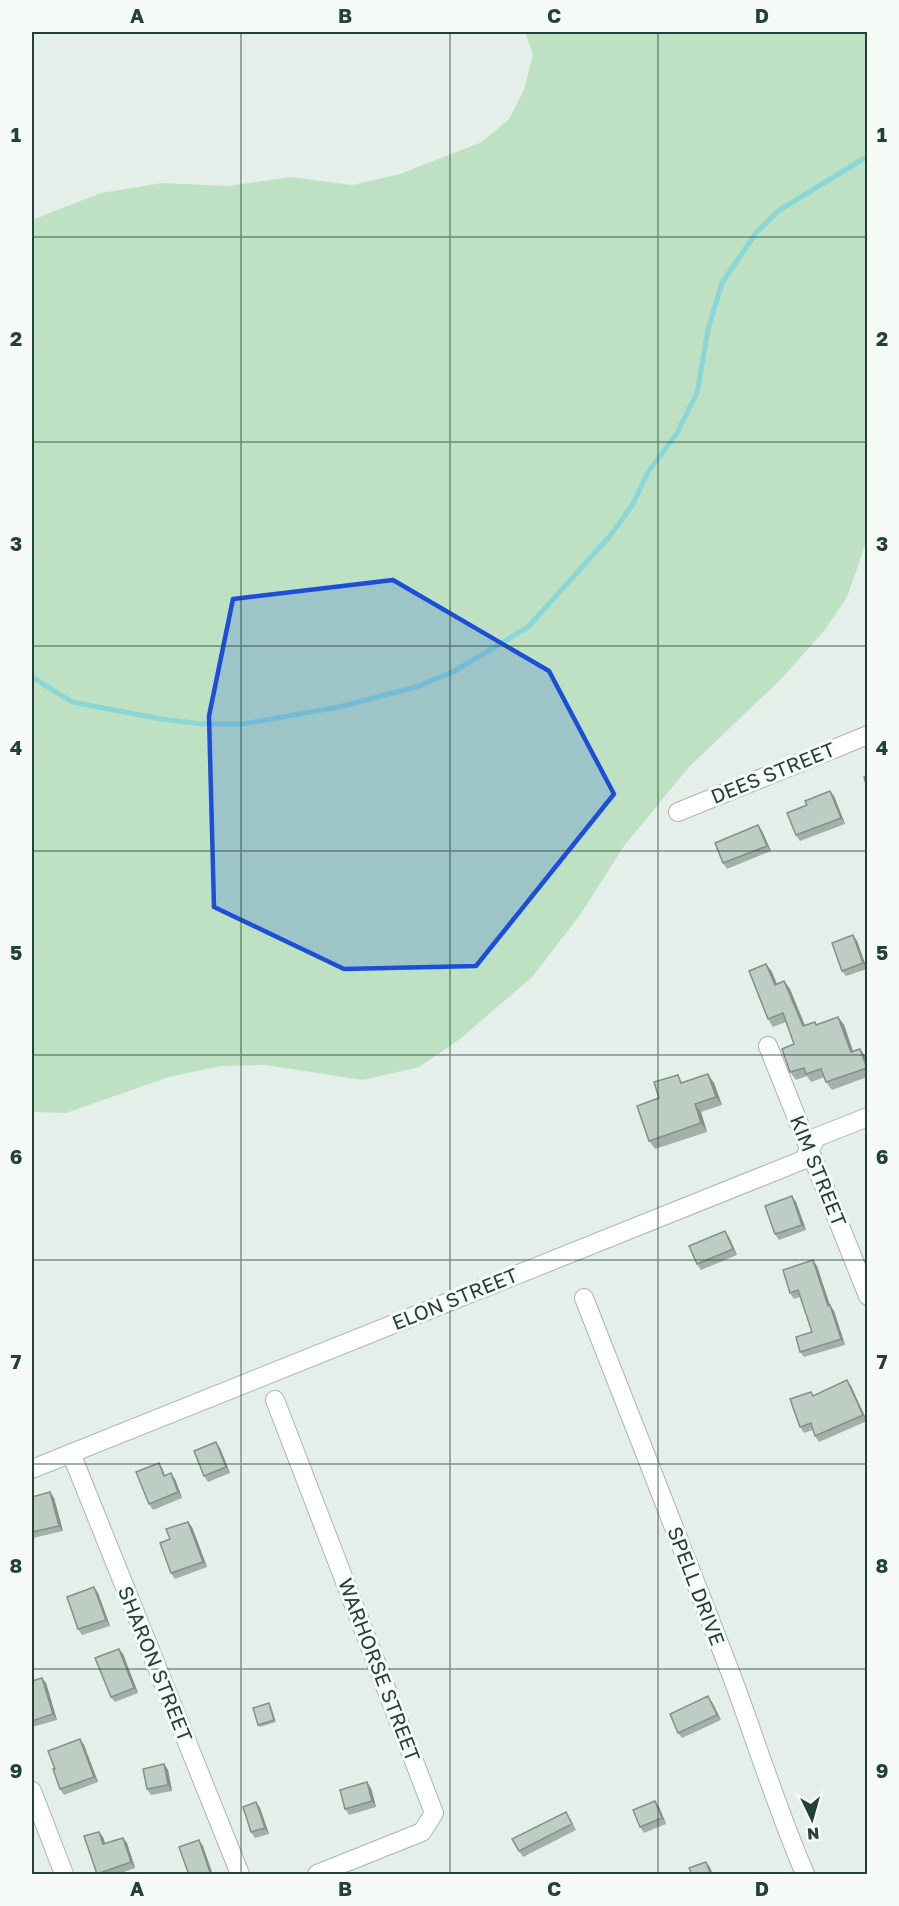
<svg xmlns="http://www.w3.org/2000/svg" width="899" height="1906" font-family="'Golos Text',sans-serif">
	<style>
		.green { fill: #bde1c2 }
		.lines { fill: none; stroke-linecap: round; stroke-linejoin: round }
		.stream { stroke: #8bd6d6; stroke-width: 5 }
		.minor-casing { stroke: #a7b8af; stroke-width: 20 }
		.minor { stroke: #fff; stroke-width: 18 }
		.wall { fill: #a3b0a9 }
		.shaded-wall { fill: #849089 }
		.building { fill: #bdcdc4; stroke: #849089; stroke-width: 1.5 }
		.marked { fill: #1d4ed8; fill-opacity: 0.2; stroke: #1d4ed8; stroke-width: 4.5; stroke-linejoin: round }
		.grid { fill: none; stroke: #234235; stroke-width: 1.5; stroke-opacity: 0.55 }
		.labels { text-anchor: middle; stroke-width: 6; stroke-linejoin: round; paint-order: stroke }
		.street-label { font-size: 20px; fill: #234235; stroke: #f6fbf8 }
		.neatline { fill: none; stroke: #234235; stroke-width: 2 }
		.grid-label { font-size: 20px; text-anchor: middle; font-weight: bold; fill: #234235 }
	</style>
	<rect width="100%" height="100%" fill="#e5efe9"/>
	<polygon class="green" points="525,32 867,32 868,537 847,597 824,631 782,678 689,767 624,846 580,915 532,977 460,1039 419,1067 363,1080 266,1065 221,1066 169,1077 66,1113 32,1112 32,220 101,193 162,183 228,186 291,177 352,185 400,174 482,142 509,119 524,90 533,54"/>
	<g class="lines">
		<polyline class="stream" points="32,677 72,702 161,719 202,724 243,724 339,707 416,687 453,672 528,627 610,536 633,504 648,472 677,433 697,393 708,330 722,283 756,233 778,211 868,156"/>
		<defs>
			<g id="minor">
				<polyline points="678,812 868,735"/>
				<polyline points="768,1046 868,1296"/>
				<path d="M584,1298C633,1423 683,1549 731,1674C756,1741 777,1809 805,1874"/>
				<polyline points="275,1400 434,1813 422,1832 317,1874"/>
				<polyline points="71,1453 240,1874"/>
				<polyline points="32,1469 803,1160 817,1137 868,1117"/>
				<polyline points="32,1791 64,1874"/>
			</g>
		</defs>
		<use href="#minor" class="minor-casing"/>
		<use href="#minor" class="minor"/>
	</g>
	<g class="wall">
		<polygon points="834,796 845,824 800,841 796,835"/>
		<polygon points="758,825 762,831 771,851 727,869 723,863"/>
		<polygon points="853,935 857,941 867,969 846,976 842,971"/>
		<polygon points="766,964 772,972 777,984 784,981 790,989 805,1025 817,1025 838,1017 844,1025 853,1051 860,1049 865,1056 867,1062 867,1077 832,1090 826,1082 825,1077 811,1082 807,1076 796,1080 790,1072 794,1044 786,1022 773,1027 768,1019"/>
		<polygon points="683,1082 714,1083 722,1105 701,1112 707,1132 655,1149 649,1141 659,1098"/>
		<polygon points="796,1202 806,1230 779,1240 775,1234"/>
		<polygon points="729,1237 737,1255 701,1270 697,1264"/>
		<polygon points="817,1266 829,1305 834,1311 845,1345 804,1357 800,1352 812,1332 800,1297 794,1299 790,1293"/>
		<polygon points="847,1380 851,1386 867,1421 819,1442 815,1436 813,1430 804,1433 800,1427 814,1396"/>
		<polygon points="220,1448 230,1473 208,1482 204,1476"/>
		<polygon points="159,1463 163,1469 165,1476 175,1479 182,1498 153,1510 149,1504"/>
		<polygon points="50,1492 54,1498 63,1531 33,1538 32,1536 32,1497"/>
		<polygon points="192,1527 207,1567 175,1579 171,1573 170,1539"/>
		<polygon points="98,1593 110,1626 82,1635 78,1629"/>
		<polygon points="119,1649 123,1654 138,1693 115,1702 111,1697"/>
		<polygon points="32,1681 46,1683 57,1720 32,1727"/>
		<polygon points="712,1702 721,1720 682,1738 678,1733"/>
		<polygon points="271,1706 276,1722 260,1727 258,1725"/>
		<polygon points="80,1739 84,1745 98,1782 64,1795 60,1789 55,1769"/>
		<polygon points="164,1764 168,1770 172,1791 151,1795 147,1789"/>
		<polygon points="371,1788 376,1807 349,1815 345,1809"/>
		<polygon points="655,1801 659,1807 666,1824 644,1833 640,1827"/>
		<polygon points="256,1802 260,1808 269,1834 255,1838 251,1832"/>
		<polygon points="570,1818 576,1830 523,1857 519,1851"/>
		<polygon points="84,1836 103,1837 105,1843 123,1838 127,1843 135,1868 116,1875 97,1875"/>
	</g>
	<g class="shaded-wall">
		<polygon points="830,791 834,796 845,824 841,818"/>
		<polygon points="758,825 762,831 771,851 767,846"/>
		<polygon points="853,935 857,941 867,969 863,963"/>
		<polygon points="766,964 772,972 780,992 775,985"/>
		<polygon points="784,981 790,989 808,1034 803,1026"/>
		<polygon points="838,1017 844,1025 856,1060 851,1052"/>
		<polygon points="860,1049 865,1056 867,1062 867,1069"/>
		<polygon points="708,1074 714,1083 722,1105 716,1097"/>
		<polygon points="695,1104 701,1112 707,1132 701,1123"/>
		<polygon points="792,1196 796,1202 806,1230 802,1225"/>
		<polygon points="725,1231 729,1237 737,1255 733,1249"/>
		<polygon points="813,1260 817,1266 832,1311 828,1306"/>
		<polygon points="830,1305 834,1311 845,1345 841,1339"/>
		<polygon points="847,1380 851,1386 867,1421 863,1415"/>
		<polygon points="216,1442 220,1448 230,1473 226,1467"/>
		<polygon points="171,1473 175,1479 182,1498 178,1492"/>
		<polygon points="50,1492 54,1498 63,1531 59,1526"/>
		<polygon points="188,1522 192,1527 207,1567 203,1562"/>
		<polygon points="94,1587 98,1593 110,1626 106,1620"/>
		<polygon points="119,1649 123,1654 138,1693 134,1688"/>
		<polygon points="42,1678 46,1683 57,1720 53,1714"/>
		<polygon points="708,1696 712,1702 721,1720 717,1715"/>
		<polygon points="80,1739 84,1745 98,1782 94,1777"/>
		<polygon points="164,1764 168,1770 172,1791 168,1785"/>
		<polygon points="367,1782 371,1788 376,1807 372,1801"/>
		<polygon points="655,1801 659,1807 666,1824 662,1818"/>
		<polygon points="256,1802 260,1808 269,1834 265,1828"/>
		<polygon points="99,1832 103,1837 107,1850 103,1844"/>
		<polygon points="123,1838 127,1843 135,1868 131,1862"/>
		<polygon points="199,1840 203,1846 213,1875 212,1875 210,1872"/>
		<polygon points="706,1862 710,1867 713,1875 711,1875"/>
	</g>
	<g class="building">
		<polygon points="867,776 867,787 864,777"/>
		<polygon points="830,791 841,818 796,835 787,813 807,805 805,801"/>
		<polygon points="758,825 767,846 723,863 715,843"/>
		<polygon points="853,935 863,963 842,971 832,943"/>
		<polygon points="766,964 775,985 784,981 803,1026 815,1022 816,1025 838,1017 851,1052 860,1049 867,1068 826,1082 821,1069 806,1074 804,1068 790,1072 782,1049 794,1044 783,1013 768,1019 749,971"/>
		<polygon points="708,1074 716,1097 695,1104 701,1123 649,1141 637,1106 659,1098 654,1082 678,1075 681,1083"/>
		<polygon points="792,1196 802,1225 775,1234 765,1206"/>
		<polygon points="725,1231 733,1249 697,1264 689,1246"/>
		<polygon points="813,1260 828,1306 830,1305 841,1339 800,1352 796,1337 812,1332 798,1290 790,1293 783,1270"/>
		<polygon points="847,1380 863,1415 815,1436 811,1423 800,1427 790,1399 811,1392 813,1396"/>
		<polygon points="216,1442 226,1467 204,1476 194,1451"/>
		<polygon points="159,1463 164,1476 171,1473 178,1492 149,1504 136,1472"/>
		<polygon points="50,1492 59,1526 32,1532 32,1497"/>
		<polygon points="188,1522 203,1562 171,1573 160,1543 170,1539 166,1529"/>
		<polygon points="94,1587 106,1620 78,1629 67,1597"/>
		<polygon points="119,1649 134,1688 111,1697 95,1658"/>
		<polygon points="42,1678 53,1714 32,1721 32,1681"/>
		<polygon points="708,1696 717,1715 678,1733 670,1714"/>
		<polygon points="269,1703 274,1720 258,1725 253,1708"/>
		<polygon points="80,1739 94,1777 60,1789 53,1769 55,1769 48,1751"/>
		<polygon points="164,1764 168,1785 147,1789 143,1769"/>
		<polygon points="367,1782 372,1801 345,1809 340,1790"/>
		<polygon points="655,1801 662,1818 640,1827 633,1810"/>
		<polygon points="256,1802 265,1828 251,1832 243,1807"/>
		<polygon points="566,1812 572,1824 519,1851 512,1839"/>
		<polygon points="99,1832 103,1844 123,1838 131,1862 97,1874 84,1836"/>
		<polygon points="199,1840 210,1872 204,1875 189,1875 179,1847"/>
		<polygon points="706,1862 711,1875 692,1875 689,1868"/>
	</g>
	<path class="marked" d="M393,580L549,671L614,794L476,966L344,969L214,907L209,716L233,599Z"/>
	<path class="grid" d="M241,32V1874M450,32V1874M658,32V1874M32,237H868M32,442H868M32,646H868M32,851H868M32,1055H868M32,1260H868M32,1464H868M32,1669H868"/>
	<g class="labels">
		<g class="street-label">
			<text transform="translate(773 773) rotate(-22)" y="7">DEES STREET</text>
			<text transform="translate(818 1171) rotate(68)" y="7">KIM STREET</text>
			<text transform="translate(455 1299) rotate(-22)" y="7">ELON STREET</text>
			<text transform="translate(696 1586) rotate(69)" y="7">SPELL DRIVE</text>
			<text transform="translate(155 1664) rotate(68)" y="7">SHARON STREET</text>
			<text transform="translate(379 1670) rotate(69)" y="7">WARHORSE STREET</text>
		</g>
	</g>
	<rect width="899" height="1906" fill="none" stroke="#f6fbf8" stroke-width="66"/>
	<g transform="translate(812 1819) rotate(175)" stroke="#f6fbf8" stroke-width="4.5" paint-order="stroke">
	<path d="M0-4.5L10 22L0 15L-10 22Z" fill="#234235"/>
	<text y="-9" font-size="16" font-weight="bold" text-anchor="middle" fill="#234235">N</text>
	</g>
	<rect x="33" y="33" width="833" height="1840" class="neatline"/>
	<g class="grid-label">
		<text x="137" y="23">A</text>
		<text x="345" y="23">B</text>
		<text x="554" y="23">C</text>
		<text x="762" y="23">D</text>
		<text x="16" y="142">1</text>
		<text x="882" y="142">1</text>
		<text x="16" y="346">2</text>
		<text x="882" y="346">2</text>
		<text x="16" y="551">3</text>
		<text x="882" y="551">3</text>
		<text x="16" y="755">4</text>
		<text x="882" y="755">4</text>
		<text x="16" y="960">5</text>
		<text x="882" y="960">5</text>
		<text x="16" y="1164">6</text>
		<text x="882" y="1164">6</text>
		<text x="16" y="1369">7</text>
		<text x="882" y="1369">7</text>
		<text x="16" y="1573">8</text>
		<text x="882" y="1573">8</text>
		<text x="16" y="1778">9</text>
		<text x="882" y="1778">9</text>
		<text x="137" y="1896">A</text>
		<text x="345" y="1896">B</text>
		<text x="554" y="1896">C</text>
		<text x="762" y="1896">D</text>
	</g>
</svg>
